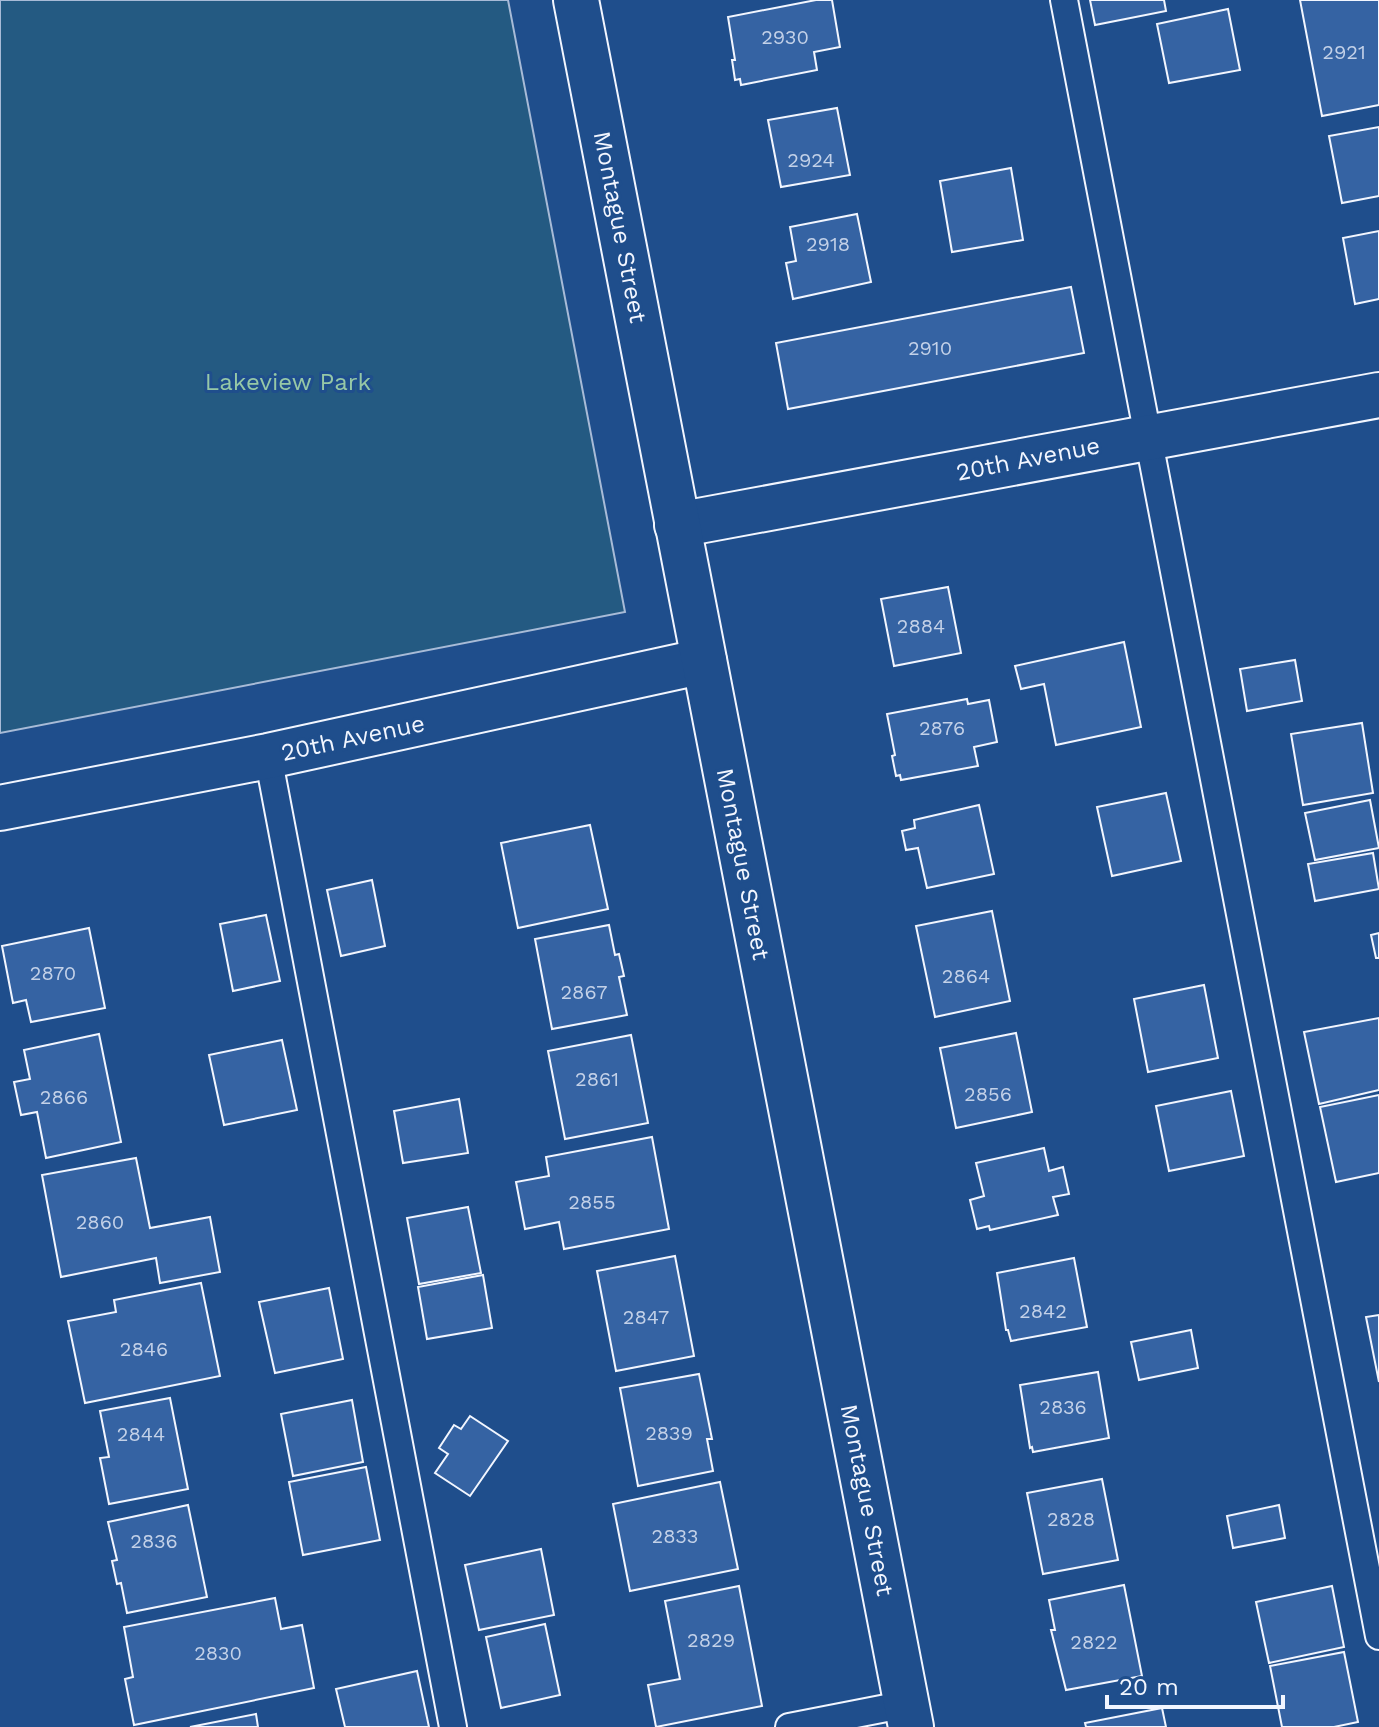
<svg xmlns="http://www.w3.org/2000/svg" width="1379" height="1727" font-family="'Work Sans',sans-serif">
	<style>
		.green { fill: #245a82; stroke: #a8bbd7; stroke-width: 2 }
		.building { fill: #3563a3; stroke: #f2f6ff; stroke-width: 2 }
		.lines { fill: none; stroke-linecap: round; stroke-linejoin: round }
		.service-casing { stroke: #f2f6ff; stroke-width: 30 }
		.minor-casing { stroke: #f2f6ff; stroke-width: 48 }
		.tertiary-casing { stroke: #f2f6ff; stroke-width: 48 }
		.service { stroke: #1f4e8c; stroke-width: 26 }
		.minor { stroke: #1f4e8c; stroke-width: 44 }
		.tertiary { stroke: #1f4e8c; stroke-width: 44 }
		.labels { text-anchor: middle; stroke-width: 6; stroke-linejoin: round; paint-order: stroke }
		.number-label { font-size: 20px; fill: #c3d1e8 }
		.street-label { font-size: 24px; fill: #f2f6ff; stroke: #1f4e8c }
		.park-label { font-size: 24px; fill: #97c8a6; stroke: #1f4e8c }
	</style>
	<rect width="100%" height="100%" fill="#1f4e8c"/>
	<polygon class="green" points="0,0 508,0 625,612 0,733"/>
	<g class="building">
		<polygon points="816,0 832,0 840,47 814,52 817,70 741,85 740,79 735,80 732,60 735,60 728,17"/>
		<polygon points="1090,0 1164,0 1166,11 1095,25"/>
		<polygon points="1300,0 1379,0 1379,105 1322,116"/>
		<polygon points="1228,9 1240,70 1169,83 1157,24"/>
		<polygon points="837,108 850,175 781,187 768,120"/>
		<polygon points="1379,127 1379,196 1342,203 1329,136"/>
		<polygon points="1011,168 1023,240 952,252 940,181"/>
		<polygon points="857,214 871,282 793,299 786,263 796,261 790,227"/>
		<polygon points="1379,231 1379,299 1355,304 1343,238"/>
		<polygon points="1071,287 1084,353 788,409 776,343"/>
		<polygon points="948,587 961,653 894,666 881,599"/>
		<polygon points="1124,642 1141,727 1056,745 1044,684 1021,689 1015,666"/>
		<polygon points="1295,660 1302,701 1247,711 1240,669"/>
		<polygon points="967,699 968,704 989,700 997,742 974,747 978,766 901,780 900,775 896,776 892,756 895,755 887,714"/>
		<polygon points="1362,723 1373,793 1303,805 1291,734"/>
		<polygon points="1166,793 1181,861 1112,876 1097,807"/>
		<polygon points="1370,800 1379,848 1315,860 1305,813"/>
		<polygon points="979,805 994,874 927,888 918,848 906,850 902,831 915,828 914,820"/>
		<polygon points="590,825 608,909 518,928 501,843"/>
		<polygon points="1373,853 1379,889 1315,901 1308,864"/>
		<polygon points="372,880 385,946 341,956 327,890"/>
		<polygon points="992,911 1010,1001 935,1017 916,926"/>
		<polygon points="266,915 280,981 233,991 220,924"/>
		<polygon points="609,925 615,955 619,954 624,976 619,977 627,1015 552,1029 535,939"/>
		<polygon points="89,928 105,1008 31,1022 26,1000 13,1003 2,946"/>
		<polygon points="1379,933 1379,958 1376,958 1371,935"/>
		<polygon points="1204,985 1218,1058 1148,1072 1134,999"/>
		<polygon points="1379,1018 1379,1090 1319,1104 1304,1032"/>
		<polygon points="1016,1033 1032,1112 956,1128 940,1048"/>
		<polygon points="99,1034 121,1142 46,1158 37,1112 21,1115 14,1082 30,1079 24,1050"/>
		<polygon points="631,1035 648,1123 565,1139 548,1051"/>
		<polygon points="282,1040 297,1110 224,1125 209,1055"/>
		<polygon points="1231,1091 1244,1156 1169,1171 1156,1106"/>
		<polygon points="1379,1095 1379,1173 1336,1182 1320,1107"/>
		<polygon points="459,1099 468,1153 403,1163 394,1111"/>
		<polygon points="652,1137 669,1229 564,1249 559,1222 525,1229 516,1182 549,1176 546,1157"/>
		<polygon points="1044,1148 1049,1171 1063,1167 1069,1194 1053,1197 1058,1215 990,1230 989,1226 977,1229 970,1200 984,1196 976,1163"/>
		<polygon points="136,1158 150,1228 210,1217 220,1272 160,1283 156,1258 61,1277 42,1175"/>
		<polygon points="468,1207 481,1273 419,1284 407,1218"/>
		<polygon points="675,1256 694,1356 616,1371 597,1271"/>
		<polygon points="1074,1258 1087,1327 1011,1341 1008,1330 1006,1330 997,1273"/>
		<polygon points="483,1275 492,1328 427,1339 418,1287"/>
		<polygon points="201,1283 220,1376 85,1403 68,1321 116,1312 114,1300"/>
		<polygon points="329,1288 343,1359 275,1373 259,1302"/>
		<polygon points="1379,1315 1379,1382 1366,1317"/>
		<polygon points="1191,1330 1198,1368 1139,1380 1131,1342"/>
		<polygon points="1098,1372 1109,1438 1033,1452 1032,1447 1030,1448 1020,1385"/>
		<polygon points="699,1374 712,1439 707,1439 713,1471 638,1486 620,1388"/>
		<polygon points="170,1398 188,1489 109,1504 100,1458 109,1457 100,1411"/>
		<polygon points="352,1400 363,1462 293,1476 281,1414"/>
		<polygon points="470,1416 508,1441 470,1496 435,1473 448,1454 439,1448 454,1425 461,1429"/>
		<polygon points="366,1467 380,1540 303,1555 289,1482"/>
		<polygon points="1102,1479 1118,1560 1043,1574 1027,1493"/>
		<polygon points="720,1482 738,1569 630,1591 613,1504"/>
		<polygon points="188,1505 207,1597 127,1613 121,1583 117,1584 112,1561 117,1560 108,1522"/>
		<polygon points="1279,1505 1285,1538 1233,1548 1227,1516"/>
		<polygon points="541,1549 554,1615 479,1630 465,1565"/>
		<polygon points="1124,1585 1142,1676 1066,1690 1051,1630 1055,1630 1049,1600"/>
		<polygon points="739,1586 762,1706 656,1727 648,1685 680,1679 665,1601"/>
		<polygon points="1332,1586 1344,1647 1269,1663 1256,1602"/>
		<polygon points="275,1598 281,1629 302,1625 314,1688 134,1725 125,1679 133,1677 124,1627"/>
		<polygon points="545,1624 560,1695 501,1708 486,1637"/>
		<polygon points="1344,1652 1358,1722 1334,1727 1282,1727 1270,1666"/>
		<polygon points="417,1671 429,1727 345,1727 336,1689"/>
		<polygon points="1162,1708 1166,1727 1086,1727 1085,1723"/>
		<polygon points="256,1714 258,1727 190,1727"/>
	</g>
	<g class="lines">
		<defs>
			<g id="service">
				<polyline points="1064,0 1379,1636"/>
				<polyline points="268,756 453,1727"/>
				<polyline points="789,1727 907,1704"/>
			</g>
			<g id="minor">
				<polyline points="677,525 1379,395"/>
				<polyline points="0,808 268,756 704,661"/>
			</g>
			<polyline id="tertiary" points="576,0 911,1727"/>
		</defs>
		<use href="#service" class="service-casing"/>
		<use href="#minor" class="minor-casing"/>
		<use href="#tertiary" class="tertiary-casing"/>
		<use href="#service" class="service"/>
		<use href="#minor" class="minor"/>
		<use href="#tertiary" class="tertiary"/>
	</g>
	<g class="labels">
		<g class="number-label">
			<text x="785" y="44">2930</text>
			<text x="1344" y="59">2921</text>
			<text x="811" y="167">2924</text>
			<text x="828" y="251">2918</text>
			<text x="930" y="355">2910</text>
			<text x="921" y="633">2884</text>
			<text x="942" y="735">2876</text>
			<text x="53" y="980">2870</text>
			<text x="966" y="983">2864</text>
			<text x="584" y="999">2867</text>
			<text x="597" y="1086">2861</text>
			<text x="988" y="1101">2856</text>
			<text x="64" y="1104">2866</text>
			<text x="592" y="1209">2855</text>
			<text x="100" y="1229">2860</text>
			<text x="1043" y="1318">2842</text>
			<text x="646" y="1324">2847</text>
			<text x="144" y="1356">2846</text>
			<text x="1063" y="1414">2836</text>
			<text x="669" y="1440">2839</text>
			<text x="141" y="1441">2844</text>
			<text x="1071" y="1526">2828</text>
			<text x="675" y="1543">2833</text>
			<text x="154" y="1548">2836</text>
			<text x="711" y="1647">2829</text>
			<text x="1094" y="1649">2822</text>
			<text x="218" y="1660">2830</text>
		</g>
		<g class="street-label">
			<text transform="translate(620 227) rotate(79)" y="8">Montague Street</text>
			<text transform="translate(1028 459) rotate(-11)" y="8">20th Avenue</text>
			<text transform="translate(353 738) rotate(-12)" y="8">20th Avenue</text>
			<text transform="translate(743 864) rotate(79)" y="8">Montague Street</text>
			<text transform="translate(867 1500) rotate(79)" y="8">Montague Street</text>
		</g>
		<g class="park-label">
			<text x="288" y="390">Lakeview Park</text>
		</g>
	</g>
	<path d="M1107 1695v12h176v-12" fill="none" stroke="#f2f6ff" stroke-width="4"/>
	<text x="1119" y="1695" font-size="24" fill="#f2f6ff" stroke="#1f4e8c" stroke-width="6" paint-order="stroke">20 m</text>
</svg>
